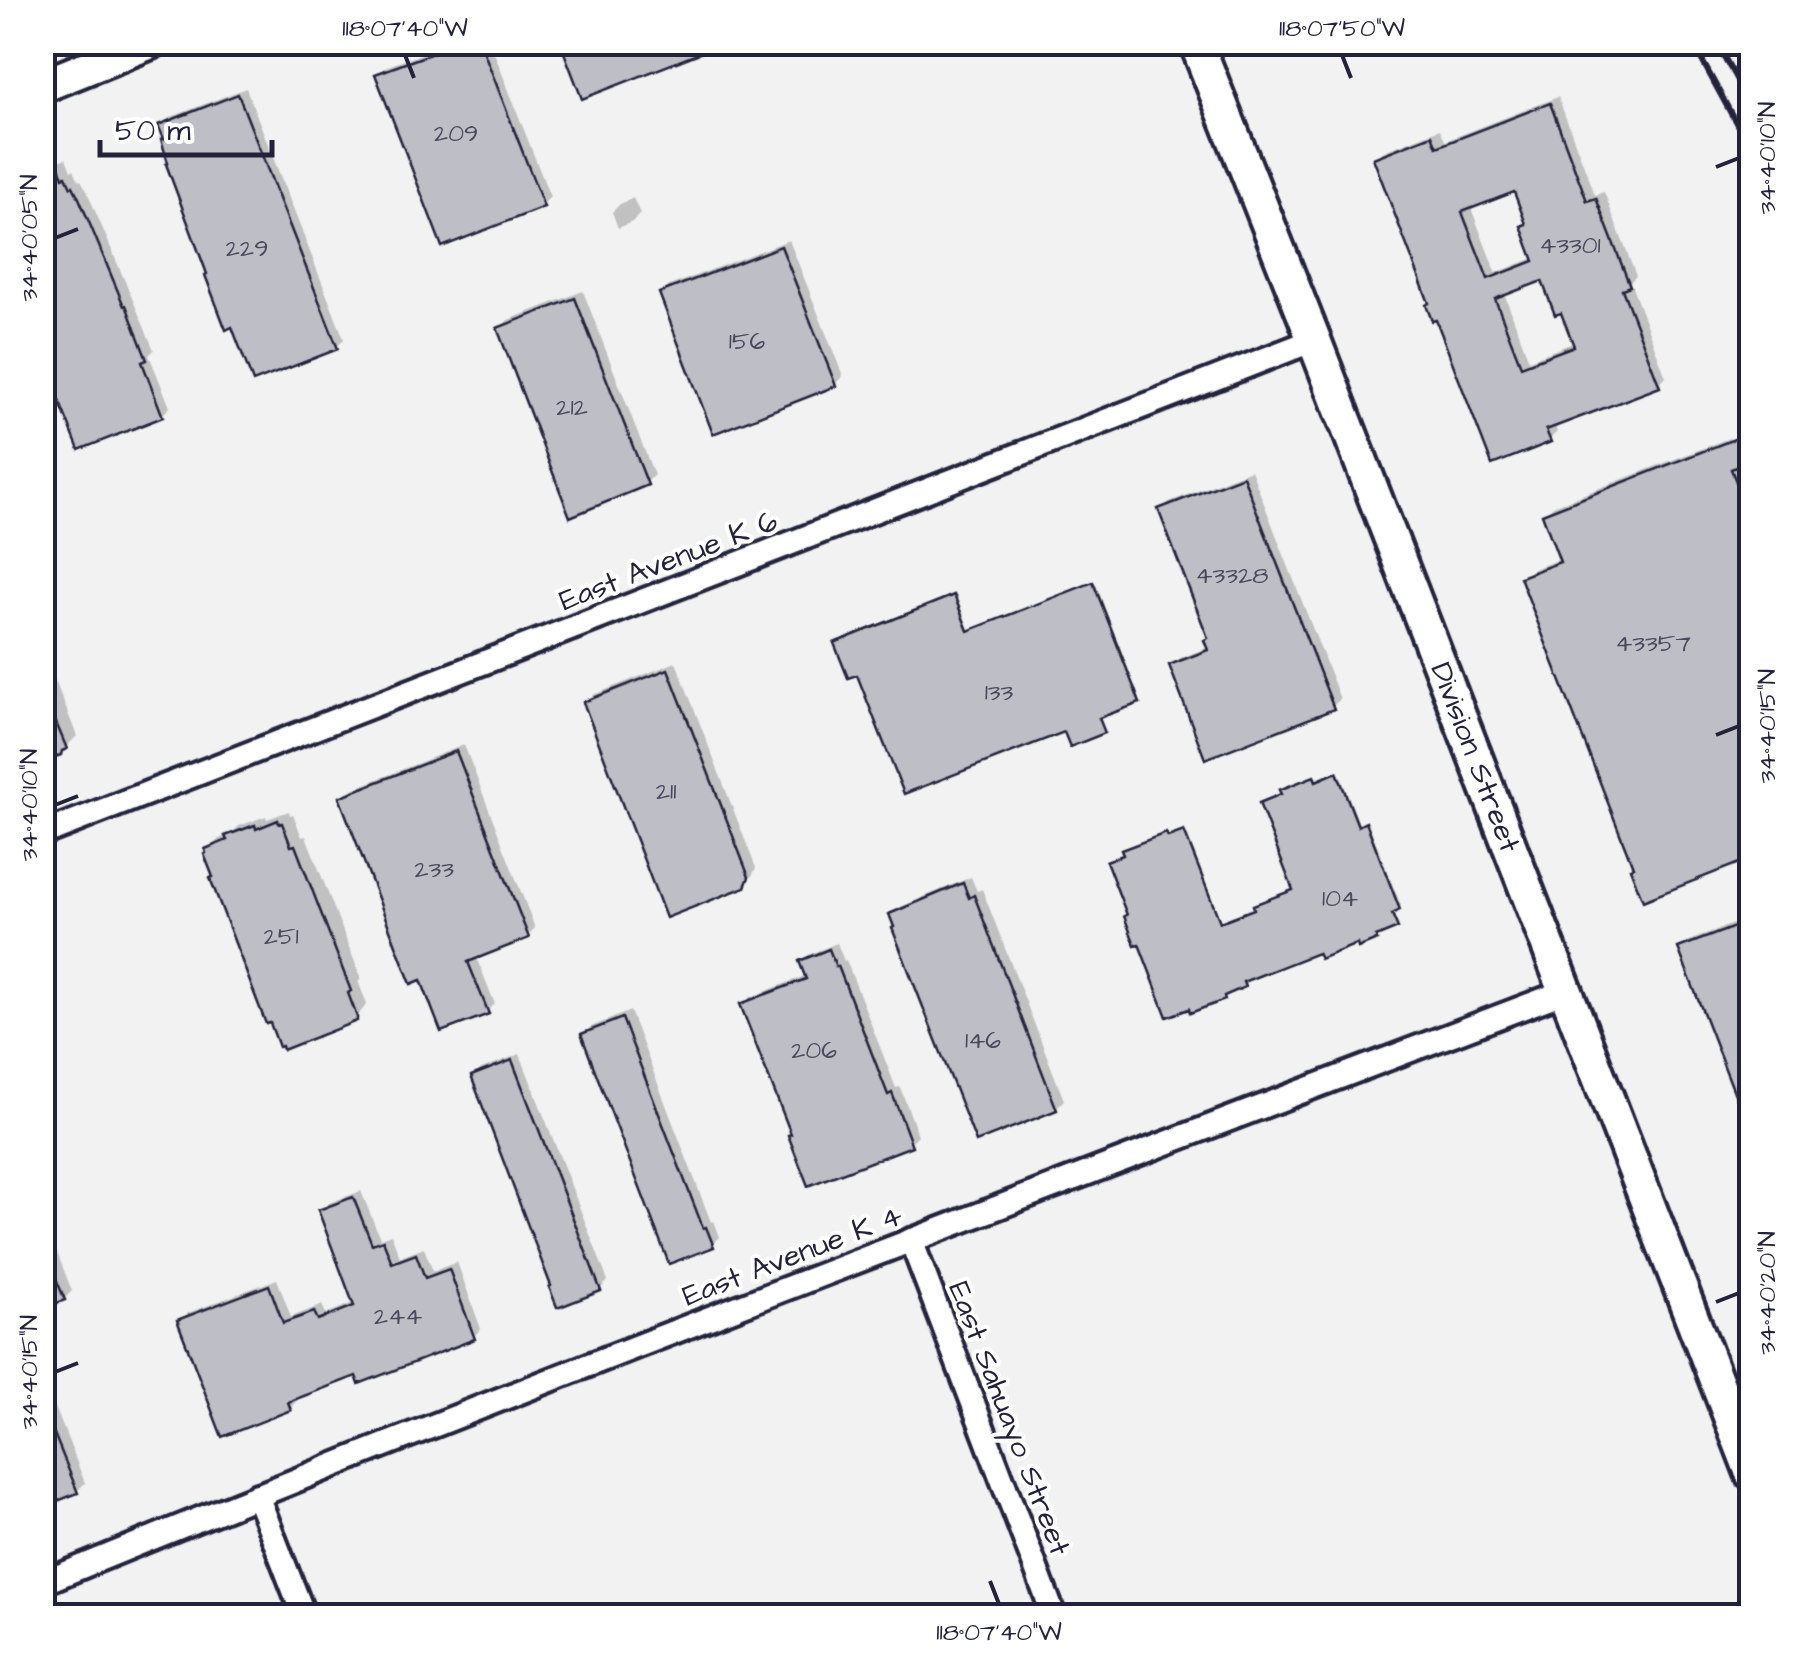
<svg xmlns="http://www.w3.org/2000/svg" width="1794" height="1659" font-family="'Architects Daughter',sans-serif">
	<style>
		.shadow { fill: #0003; fill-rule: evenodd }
		.building { fill: #bebec6; stroke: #22223b; stroke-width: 2.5; fill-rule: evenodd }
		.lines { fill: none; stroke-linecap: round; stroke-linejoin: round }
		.street-casing { stroke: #22223b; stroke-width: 30 }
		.secondary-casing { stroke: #22223b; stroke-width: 40 }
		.street { stroke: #fff; stroke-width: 22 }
		.secondary { stroke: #fff; stroke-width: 32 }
		.rail { stroke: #22223b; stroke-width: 6 }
		.ticks { fill: none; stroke: #22223b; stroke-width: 4 }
		.labels { text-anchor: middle; stroke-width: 8; stroke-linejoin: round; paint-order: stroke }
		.number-label { font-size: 25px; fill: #49495e }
		.street-label { font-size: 30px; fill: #22223b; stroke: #fff }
		.neatline { fill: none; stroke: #22223b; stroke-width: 4 }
		.ticks-label { font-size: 25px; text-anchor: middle; fill: #22223b }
	</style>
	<rect width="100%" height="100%" fill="#f2f2f3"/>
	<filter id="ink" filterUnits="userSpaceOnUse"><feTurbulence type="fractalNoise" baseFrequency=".01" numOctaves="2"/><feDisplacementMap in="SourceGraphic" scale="20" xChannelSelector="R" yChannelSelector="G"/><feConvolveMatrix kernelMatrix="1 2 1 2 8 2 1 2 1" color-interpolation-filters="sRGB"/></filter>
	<g filter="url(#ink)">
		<g class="shadow">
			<polygon points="455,42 490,42 550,197 542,205 377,75 385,67"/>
			<polygon points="246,88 344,339 337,347 166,138 161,126 169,118"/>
			<path d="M1558,97L1595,195L1604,192L1636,276L1630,282L1666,377L1658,385L1554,424L1557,432L1549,440L1432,302L1376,159L1384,151L1440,129L1445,141ZM1515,188L1528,223L1536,257L1496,273L1471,208ZM1544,278L1563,309L1575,342L1529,360L1504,293Z"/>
			<polygon points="66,158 71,171 74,169 79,181 81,180 86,189 154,350 149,355 170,407 162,415 42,351 42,167"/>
			<polygon points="633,198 640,214 632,222 618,228 612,212 620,204"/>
			<polygon points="789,240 843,376 835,384 662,294 669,286"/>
			<polygon points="583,291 654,475 646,483 500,328 508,320"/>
			<polygon points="1729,438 1752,495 1752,856 1636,866 1523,578 1531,570 1562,558 1545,514 1553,506"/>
			<polygon points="1251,470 1340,699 1332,707 1172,666 1180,658 1209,647 1210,637 1161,510 1169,502"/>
			<polygon points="1095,582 1140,699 1099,716 1105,730 1103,731 1066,728 859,672 838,642 956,595 970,631"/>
			<polygon points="42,648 77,736 66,747 42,756"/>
			<polygon points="676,662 756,868 752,876 744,885 586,702 593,695"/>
			<polygon points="464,745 535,928 527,936 476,956 495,1004 487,1011 342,798 350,790"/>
			<polygon points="1339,772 1360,826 1368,822 1401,906 1392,911 1398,925 1376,934 1376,938 1319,950 1244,979 1244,985 1224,993 1224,998 1130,914 1126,849 1168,833 1169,838 1186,831 1221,922 1256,909 1296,889 1284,789 1316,776 1318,781"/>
			<polygon points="289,811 290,815 293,814 302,837 306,836 361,978 358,981 367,1004 355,1019 215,876 208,849 219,839 231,834 239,826 266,816 267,819"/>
			<polygon points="971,877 977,891 982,889 1064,1100 1056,1108 892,914 900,907"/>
			<polygon points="1745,919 1750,931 1752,930 1752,1130 1681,949 1689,941"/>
			<polygon points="837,943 844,961 846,960 896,1088 900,1087 918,1135 910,1143 793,1133 743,1005 751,997 807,975 802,962 810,954"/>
			<polygon points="630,1011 711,1222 714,1221 720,1237 712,1245 583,1034 591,1027"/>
			<polygon points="520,1054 608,1281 600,1289 474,1077 481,1069"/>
			<polygon points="361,1191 380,1238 391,1234 400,1257 424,1248 433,1271 457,1262 481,1329 473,1337 358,1373 297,1397 298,1400 290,1408 180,1321 188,1313 277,1279 291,1317 322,1305 326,1314 355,1302 321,1211 329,1203"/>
			<polygon points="51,1237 72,1291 64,1299 42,1307 42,1240"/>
			<polygon points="42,1374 85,1483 77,1491 42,1504"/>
		</g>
		<g class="building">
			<polygon points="463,42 480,42 544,207 442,247 375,74"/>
			<polygon points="560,42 723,42 723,44 582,99"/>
			<polygon points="238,94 338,349 253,382 232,327 226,330 205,275 207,274 166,164 168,163 161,139 164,139 158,125"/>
			<path d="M1550,103L1587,201L1596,198L1630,286L1622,289L1660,387L1546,430L1551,442L1492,465L1436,320L1432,321L1426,305L1429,303L1373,158L1432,135L1437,147ZM1514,192L1526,224L1521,226L1534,261L1488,279L1462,212ZM1542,281L1555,315L1561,313L1574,346L1521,366L1495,299Z"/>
			<polygon points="58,164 63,177 66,176 71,187 73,186 79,198 124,306 126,305 147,360 142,362 163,417 79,450 42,358 42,170"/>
			<polygon points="781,246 836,386 713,434 659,293"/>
			<polygon points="575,298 648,485 570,517 497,328"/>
			<polygon points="1752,432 1752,461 1731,469 1752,522 1752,858 1643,901 1630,868 1633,867 1520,577 1560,562 1542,514"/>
			<polygon points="1243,476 1334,709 1205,759 1169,665 1208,650 1204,640 1208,638 1158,509"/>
			<polygon points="1093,582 1140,703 1099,718 1105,733 1070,747 1064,732 904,794 857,675 848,678 834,643 954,595 968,631"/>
			<polygon points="668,669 749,877 745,887 666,918 583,702"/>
			<polygon points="42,689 67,749 62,751 61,755 42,762"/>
			<polygon points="456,751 529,938 468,962 489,1014 441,1032 421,980 411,984 339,797"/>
			<polygon points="1337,772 1358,826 1366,822 1400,910 1392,914 1398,928 1376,937 1377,940 1358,948 1357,944 1320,959 1317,953 1243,982 1245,987 1224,996 1225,1000 1190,1013 1189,1009 1167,1017 1139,944 1135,945 1124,916 1127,915 1106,861 1123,855 1121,850 1166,833 1168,837 1184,831 1220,922 1254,909 1253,905 1293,890 1259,803 1281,794 1279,790 1314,776 1316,781"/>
			<polygon points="278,820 279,824 282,823 291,846 295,845 351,991 348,993 357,1017 357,1021 283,1050 282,1046 279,1047 270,1023 266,1024 210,878 213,877 204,854 206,853 205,849 227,840 225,836 255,825 256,829"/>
			<polygon points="963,883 969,898 974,895 1057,1110 976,1142 892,928 894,927 889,914"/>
			<polygon points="1737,926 1742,937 1752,933 1750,1133 1678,948"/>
			<polygon points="829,949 836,967 838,966 888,1095 892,1093 912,1146 808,1186 788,1135 791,1134 740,1004 806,979 799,961"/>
			<polygon points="622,1018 703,1228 706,1227 714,1247 669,1264 581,1034"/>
			<polygon points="512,1060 601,1291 560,1307 557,1307 549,1287 551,1286 471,1076"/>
			<polygon points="353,1197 372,1244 383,1240 392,1263 416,1254 425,1278 449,1269 475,1339 359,1384 356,1376 288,1402 291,1410 222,1437 177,1320 269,1285 283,1323 314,1312 318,1320 354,1306 318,1210"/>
			<polygon points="42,1245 65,1300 42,1309"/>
			<polygon points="42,1404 78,1493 42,1507"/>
		</g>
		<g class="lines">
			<defs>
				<g id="street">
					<polyline points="42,834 1314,340"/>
					<polyline points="911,1240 1054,1616"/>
					<polyline points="257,1495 304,1616"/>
					<path d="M42,1583C547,1376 1057,1185 1566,991"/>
				</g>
				<g id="secondary">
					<polyline points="1196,42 1314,340 1752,1473"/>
					<polyline points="42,86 151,42"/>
				</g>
			</defs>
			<use href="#street" class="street-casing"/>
			<use href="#secondary" class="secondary-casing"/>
			<use href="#street" class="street"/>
			<use href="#secondary" class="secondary"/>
			<g class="rail">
				<polyline points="1692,42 1752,152"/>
				<polyline points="1716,42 1752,108"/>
			</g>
		</g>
	</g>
	<path class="ticks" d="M405,55L414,78M1342,55L1351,78M1716,167L1739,158M55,238L78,229M1716,735L1739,726M55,805L78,796M1716,1302L1739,1293M55,1372L78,1363M990,1581L999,1604"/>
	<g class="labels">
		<g class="number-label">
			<text x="456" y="141">209</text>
			<text x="1570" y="253">43301</text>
			<text x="247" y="256">229</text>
			<text x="747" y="349">156</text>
			<text x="572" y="415">212</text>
			<text x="1232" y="583">43328</text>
			<text x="1653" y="651">43357</text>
			<text x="999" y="700">133</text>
			<text x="666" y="799">211</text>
			<text x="434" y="877">233</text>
			<text x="1340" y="906">104</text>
			<text x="281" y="944">251</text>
			<text x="983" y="1048">146</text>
			<text x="814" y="1058">206</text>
			<text x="398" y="1324">244</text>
		</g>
		<g class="street-label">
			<text transform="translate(668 560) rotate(-21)" y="10">East Avenue K 6</text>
			<text transform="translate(1476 757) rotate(69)" y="10">Division Street</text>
			<text transform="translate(792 1255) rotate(-21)" y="10">East Avenue K 4</text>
			<text transform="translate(1010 1418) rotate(69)" y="10">East Sahuayo Street</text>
		</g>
	</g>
	<rect width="1794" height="1659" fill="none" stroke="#fff" stroke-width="110"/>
	<path d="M100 140v15h172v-15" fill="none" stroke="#22223b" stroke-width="5"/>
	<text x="115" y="140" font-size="30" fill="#22223b" stroke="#ffffff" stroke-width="8" paint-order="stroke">50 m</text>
	<rect x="55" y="55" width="1684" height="1549" class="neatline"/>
	<g class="ticks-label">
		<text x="405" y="36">118°07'40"W</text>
		<text x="1342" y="36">118°07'50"W</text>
		<text transform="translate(1766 158) rotate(-90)" y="9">34°40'10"N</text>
		<text transform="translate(28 238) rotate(-90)" y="9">34°40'05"N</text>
		<text transform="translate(1766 726) rotate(-90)" y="9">34°40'15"N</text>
		<text transform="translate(28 805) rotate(-90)" y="9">34°40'10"N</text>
		<text transform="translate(1766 1293) rotate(-90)" y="9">34°40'20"N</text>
		<text transform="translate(28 1372) rotate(-90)" y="9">34°40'15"N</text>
		<text x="999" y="1640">118°07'40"W</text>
	</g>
</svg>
